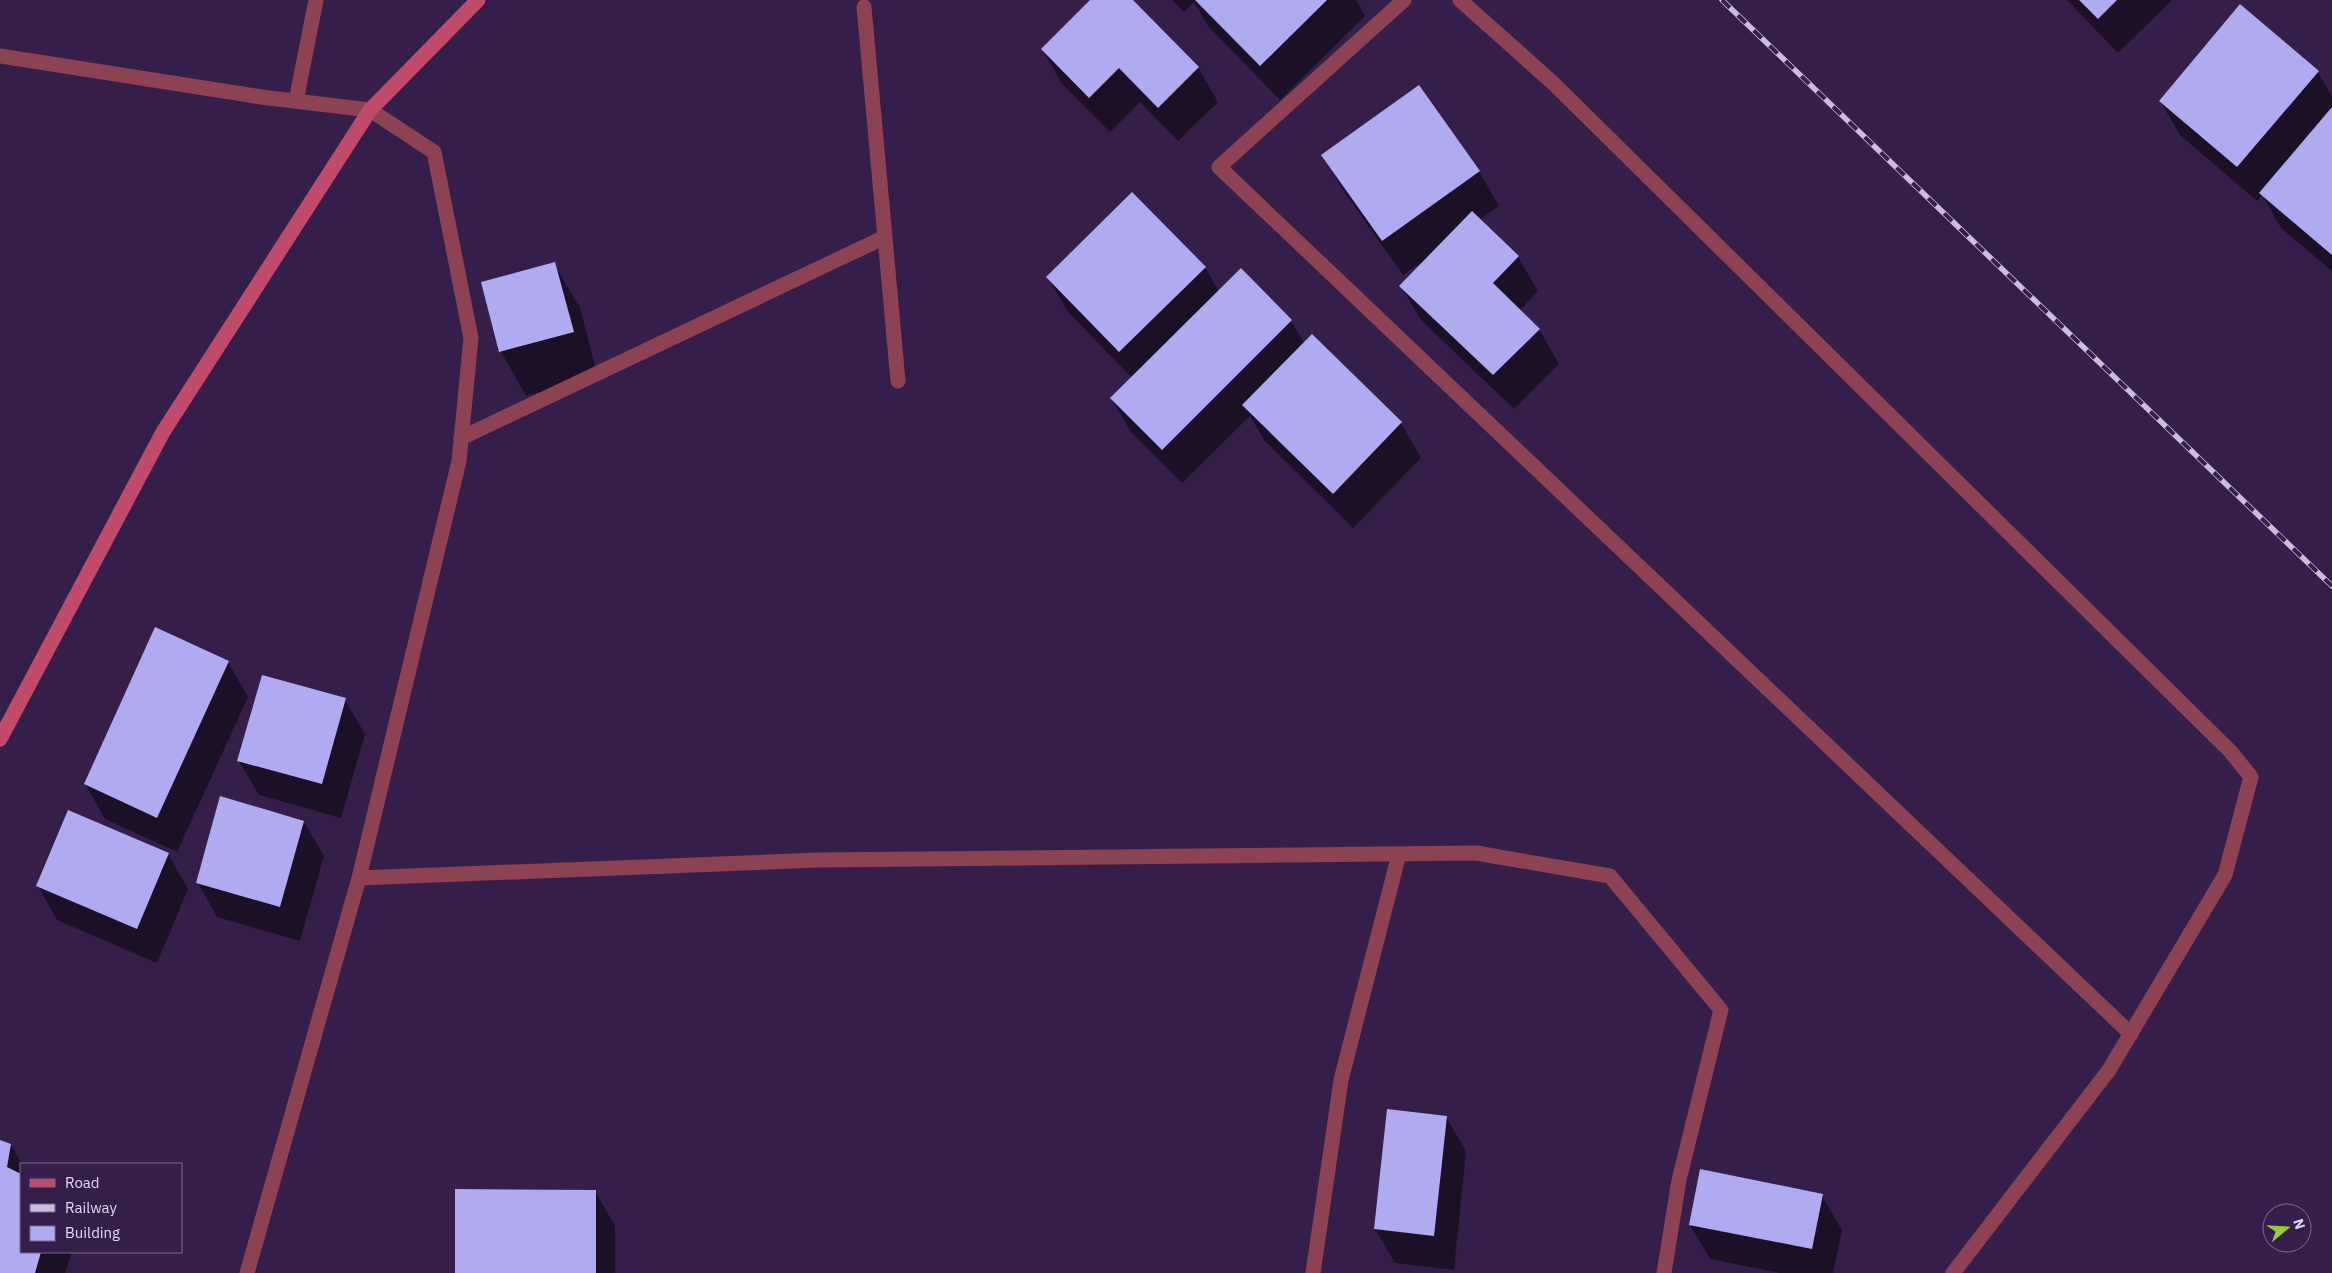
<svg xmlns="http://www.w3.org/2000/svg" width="2332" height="1273" font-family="'IBM Plex Sans',sans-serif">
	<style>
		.shadow { fill: #0007 }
		.building { fill: #b0abf1 }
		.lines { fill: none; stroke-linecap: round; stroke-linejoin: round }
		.street { stroke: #8c4253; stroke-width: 15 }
		.secondary { stroke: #c04a69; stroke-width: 15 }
		.rail-casing { stroke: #ccbddb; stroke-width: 5.5 }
		.rail { stroke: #361e4a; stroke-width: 4; stroke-dasharray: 11; stroke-linecap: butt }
	</style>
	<rect width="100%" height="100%" fill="#361e4a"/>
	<g class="shadow">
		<polygon points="1092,0 1131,0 1198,67 1218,102 1178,141 1140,102 1110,132 1062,84 1042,49"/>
		<polygon points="1172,0 1356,0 1365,16 1280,100 1208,26 1194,2 1184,12"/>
		<polygon points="2067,0 2172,0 2118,53"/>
		<polygon points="2318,72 2332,97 2332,271 2281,228 2262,195 2257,201 2180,135 2160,101"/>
		<polygon points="1323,156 1479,171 1499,206 1479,220 1518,257 1538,291 1519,311 1539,329 1559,364 1514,409 1421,320 1401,286 1427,259 1403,275 1343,190"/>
		<polygon points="554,264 580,308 598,377 526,396 501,352 482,283"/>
		<polygon points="1205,267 1219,292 1240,270 1291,321 1304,343 1312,335 1401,423 1421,458 1353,528 1264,440 1250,416 1182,483 1131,432 1111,398 1132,378 1068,312 1048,278"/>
		<polygon points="228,662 248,697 177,852 105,819 85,784"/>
		<polygon points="345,700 365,734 341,818 259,795 239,761"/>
		<polygon points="304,822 324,856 300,941 217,917 198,883"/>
		<polygon points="168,854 188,889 157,963 57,920 38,886"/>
		<polygon points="1446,1117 1466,1151 1454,1270 1395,1263 1375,1229"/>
		<polygon points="0,1142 11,1145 22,1164 21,1252 72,1252 65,1273 0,1273"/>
		<polygon points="595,1191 615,1226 615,1273 456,1273"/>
		<polygon points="1822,1196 1842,1230 1833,1273 1780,1273 1710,1259 1690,1225"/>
	</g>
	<g class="building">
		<polygon points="1090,0 1133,0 1199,67 1158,108 1119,68 1089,98 1041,49"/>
		<polygon points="1195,0 1327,0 1260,66"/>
		<polygon points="2079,0 2117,0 2098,19"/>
		<polygon points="2240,4 2319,71 2237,167 2159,101"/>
		<polygon points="1419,85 1480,171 1382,241 1321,155"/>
		<polygon points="2332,107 2332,255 2259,193"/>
		<polygon points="1132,192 1206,267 1119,352 1046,277"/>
		<polygon points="1472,211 1519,256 1493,283 1540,329 1493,375 1399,286"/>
		<polygon points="555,262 574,332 499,352 481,282"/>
		<polygon points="1241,268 1292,320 1162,450 1110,398"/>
		<polygon points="1312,334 1402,422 1333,494 1242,405"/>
		<polygon points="155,627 229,661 157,818 84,784"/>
		<polygon points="262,675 346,698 322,784 237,761"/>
		<polygon points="220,796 304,821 280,907 196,883"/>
		<polygon points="68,810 169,853 137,929 36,886"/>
		<polygon points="1387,1109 1447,1116 1434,1236 1374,1229"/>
		<polygon points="0,1140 11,1144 7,1167 21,1174 21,1252 41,1252 35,1273 0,1273"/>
		<polygon points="1700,1169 1823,1194 1812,1249 1689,1225"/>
		<polygon points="455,1189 596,1190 596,1273 455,1273"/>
	</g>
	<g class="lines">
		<g class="street">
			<polyline points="1404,0 1219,167 2131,1034"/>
			<polyline points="1460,0 1553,83 2231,752 2251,777 2225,875 2109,1070 1953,1273"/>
			<polyline points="864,7 898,381"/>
			<polyline points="0,56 261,97 370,110 434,152 471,338 459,461 359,878 247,1273"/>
			<polyline points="296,101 316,0"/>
			<polyline points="461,438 885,237"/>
			<polyline points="359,878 819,860 1476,853 1610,876 1721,1010 1679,1180 1664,1273"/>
			<polyline points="1313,1273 1341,1080 1399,854"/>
		</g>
		<polyline class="secondary" points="0,739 163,432 370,110 478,0"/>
		<defs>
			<polyline id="rail" points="1722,0 2332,586"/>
		</defs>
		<use href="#rail" class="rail-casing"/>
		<use href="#rail" class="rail"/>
	</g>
	<rect x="20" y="1163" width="162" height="90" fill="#361e4a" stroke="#7b688d"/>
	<rect x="30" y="1179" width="25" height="8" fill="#c04a69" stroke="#7b688d"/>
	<text x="65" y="1188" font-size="15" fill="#e3d6f2">Road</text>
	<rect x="30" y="1204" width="25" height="8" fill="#ccbddb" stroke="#7b688d"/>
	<text x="65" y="1213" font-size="15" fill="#e3d6f2">Railway</text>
	<rect x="30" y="1226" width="25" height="15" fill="#b0abf1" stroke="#7b688d"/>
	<text x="65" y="1238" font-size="15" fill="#e3d6f2">Building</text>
	<g transform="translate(2287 1228) rotate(72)"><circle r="24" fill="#361e4a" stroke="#7b688d"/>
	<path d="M0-4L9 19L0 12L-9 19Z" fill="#99cb36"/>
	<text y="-8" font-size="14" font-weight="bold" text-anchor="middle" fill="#e3d6f2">N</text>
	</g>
</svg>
